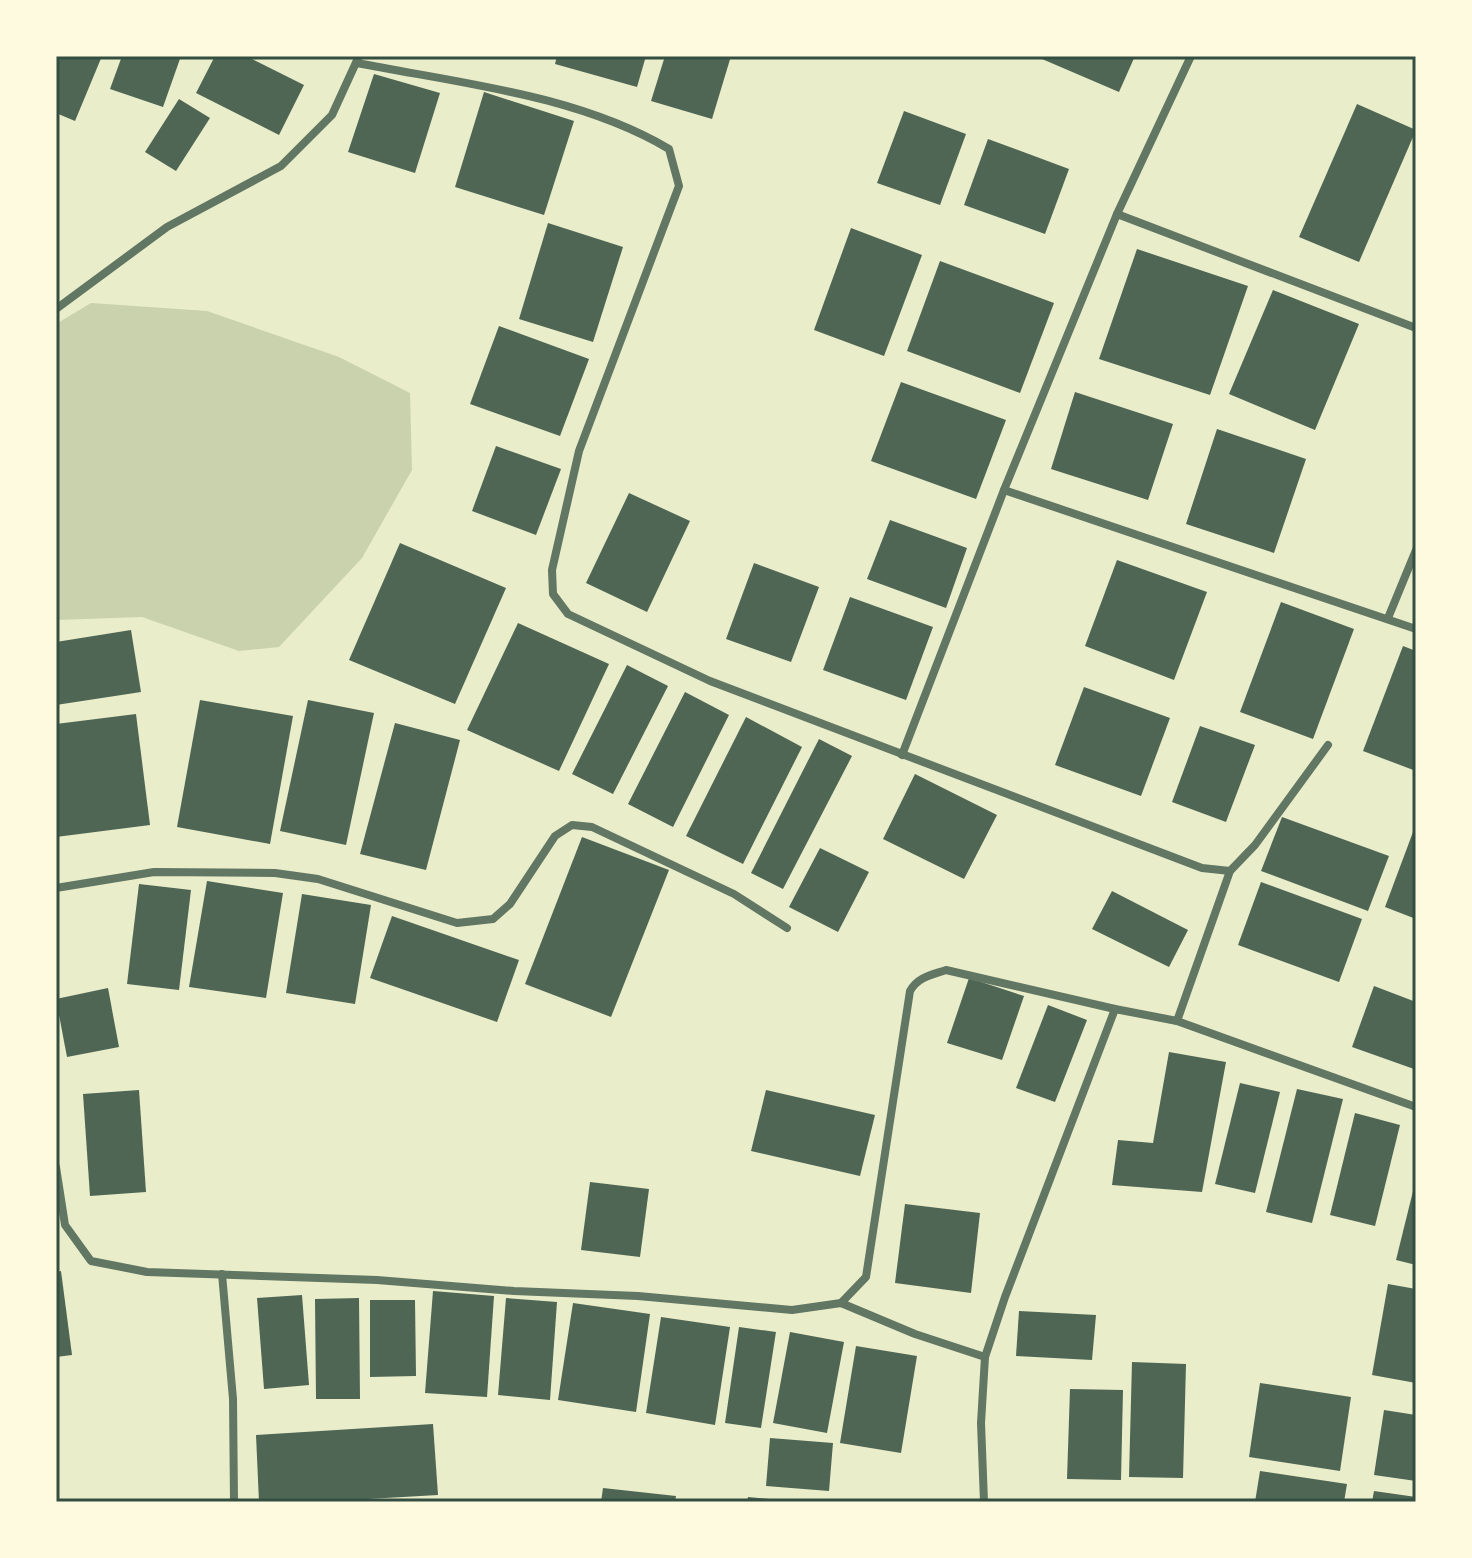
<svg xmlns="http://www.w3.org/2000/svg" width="1472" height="1558" font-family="Figtree,sans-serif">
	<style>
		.green { fill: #cad2ad }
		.building { fill: #4f6655 }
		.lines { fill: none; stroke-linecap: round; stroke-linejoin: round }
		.minor { stroke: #617663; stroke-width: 8 }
		.neatline { fill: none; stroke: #344e41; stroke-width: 3 }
	</style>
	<rect width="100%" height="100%" fill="#e9edc9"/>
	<polygon class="green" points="91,303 207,311 339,357 410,393 412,470 362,558 279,647 239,651 142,617 56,620 56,324"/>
	<g class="building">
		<polygon points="56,56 102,56 75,121 56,113"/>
		<polygon points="122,56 181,56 163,107 110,89"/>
		<polygon points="215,56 246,56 304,85 279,135 196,93"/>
		<polygon points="557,56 646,56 637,87 555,64"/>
		<polygon points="665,56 731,56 712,119 651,101"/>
		<polygon points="1035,56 1135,56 1119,92"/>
		<polygon points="374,74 440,93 415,173 348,152"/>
		<polygon points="484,92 574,121 544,215 455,187"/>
		<polygon points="179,99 210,118 176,171 145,152"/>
		<polygon points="1357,104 1416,130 1359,262 1299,237"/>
		<polygon points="904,111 966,134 940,205 877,183"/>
		<polygon points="988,139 1069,169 1045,234 964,205"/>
		<polygon points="548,223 623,247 593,342 519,319"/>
		<polygon points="851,228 922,255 884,356 814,330"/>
		<polygon points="1137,249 1248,286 1210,395 1099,359"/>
		<polygon points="940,261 1054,303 1020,393 907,351"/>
		<polygon points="1273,290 1359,324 1315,430 1229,394"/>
		<polygon points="499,326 589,359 560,436 470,404"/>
		<polygon points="901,382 1006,420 976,499 871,461"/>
		<polygon points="1075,392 1173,424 1148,500 1051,469"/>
		<polygon points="1217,429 1306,459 1274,553 1186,524"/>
		<polygon points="496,446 561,469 536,535 472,511"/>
		<polygon points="629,493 690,521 647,612 586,583"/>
		<polygon points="890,520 967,548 946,608 867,579"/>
		<polygon points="400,543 506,588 455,704 349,660"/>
		<polygon points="1117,560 1207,592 1174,680 1085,646"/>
		<polygon points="754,563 819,587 791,662 726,639"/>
		<polygon points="850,597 933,627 906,700 823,670"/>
		<polygon points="1281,602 1354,629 1313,739 1240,712"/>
		<polygon points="518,623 609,664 559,771 467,730"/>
		<polygon points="131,630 141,692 56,705 56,642"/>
		<polygon points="1403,646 1416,651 1416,771 1363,751"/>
		<polygon points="627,665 668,686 613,794 572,774"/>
		<polygon points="1084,687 1170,718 1141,796 1055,765"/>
		<polygon points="685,692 729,715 673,827 628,804"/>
		<polygon points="200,700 293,716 270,844 177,827"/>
		<polygon points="308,700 374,713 346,845 280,831"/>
		<polygon points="136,714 150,825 56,837 56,724"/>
		<polygon points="746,717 802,747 743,864 686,836"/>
		<polygon points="395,723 460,740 426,870 360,854"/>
		<polygon points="1200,726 1255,745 1226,822 1172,802"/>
		<polygon points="819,739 852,756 783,889 751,873"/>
		<polygon points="915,774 997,815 964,879 883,839"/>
		<polygon points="1282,817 1389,856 1368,911 1261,871"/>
		<polygon points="1416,824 1416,919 1385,907"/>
		<polygon points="582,837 669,870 611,1017 525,984"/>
		<polygon points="820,848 869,872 838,932 789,907"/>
		<polygon points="207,881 283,893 266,998 189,987"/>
		<polygon points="1261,882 1362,919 1339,982 1238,945"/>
		<polygon points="139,884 191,890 179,990 127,984"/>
		<polygon points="1112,891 1188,930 1169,967 1092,929"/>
		<polygon points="302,894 371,905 355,1004 286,993"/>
		<polygon points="392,916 519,960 497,1022 370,978"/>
		<polygon points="969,978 1024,996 1002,1060 947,1043"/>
		<polygon points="1374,986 1416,1002 1414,1069 1352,1047"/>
		<polygon points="108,988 119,1047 67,1057 56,999"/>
		<polygon points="1048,1005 1087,1020 1055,1102 1016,1088"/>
		<polygon points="1169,1052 1226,1062 1202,1192 1112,1185 1118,1140 1153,1143"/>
		<polygon points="1240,1083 1280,1092 1255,1193 1215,1184"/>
		<polygon points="1297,1089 1343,1099 1312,1223 1266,1212"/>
		<polygon points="139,1090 146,1192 90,1196 83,1094"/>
		<polygon points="766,1090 875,1115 860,1176 751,1151"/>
		<polygon points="1355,1113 1400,1125 1375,1226 1330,1215"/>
		<polygon points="590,1182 649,1189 640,1257 581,1250"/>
		<polygon points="1415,1183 1416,1183 1416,1265 1396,1260"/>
		<polygon points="905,1204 980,1213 971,1293 895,1283"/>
		<polygon points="61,1271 72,1355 56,1357 56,1272"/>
		<polygon points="1388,1284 1416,1289 1416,1383 1372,1375"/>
		<polygon points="433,1291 494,1296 487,1397 425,1393"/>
		<polygon points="302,1295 309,1385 264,1389 257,1298"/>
		<polygon points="359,1298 360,1399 316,1399 315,1299"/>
		<polygon points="506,1298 557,1302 550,1400 498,1395"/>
		<polygon points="370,1300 415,1300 416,1376 370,1377"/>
		<polygon points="573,1303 650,1314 636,1412 558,1400"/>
		<polygon points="1019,1311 1096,1315 1092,1360 1016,1356"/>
		<polygon points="661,1317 730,1327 715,1425 646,1413"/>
		<polygon points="739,1327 776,1332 761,1428 725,1423"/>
		<polygon points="790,1332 844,1342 827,1433 773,1423"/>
		<polygon points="856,1346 917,1356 901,1453 840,1443"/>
		<polygon points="1132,1362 1186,1364 1183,1478 1129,1477"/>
		<polygon points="1260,1383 1351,1397 1340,1471 1249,1457"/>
		<polygon points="1070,1389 1123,1390 1121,1480 1067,1479"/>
		<polygon points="1384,1410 1416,1415 1416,1481 1374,1475"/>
		<polygon points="433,1424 438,1495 315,1502 259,1502 256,1435"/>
		<polygon points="770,1438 833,1443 829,1491 766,1486"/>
		<polygon points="1260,1471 1347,1484 1344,1502 1255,1502"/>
		<polygon points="603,1488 676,1496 675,1502 601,1502"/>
		<polygon points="1374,1491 1416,1497 1416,1502 1372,1502"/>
		<polygon points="748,1497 779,1500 779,1502 747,1502"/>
	</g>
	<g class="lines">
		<g class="minor">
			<path d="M357,63C459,83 578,95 669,149L679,186L579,451L552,570L553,594L568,614L710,681L1202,868L1230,871L1177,1021"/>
			<polyline points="1117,214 1191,56"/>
			<polyline points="56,309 167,227 281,166 332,115 359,56"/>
			<polyline points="1004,490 1416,629"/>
			<polyline points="1388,618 1416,550"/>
			<polyline points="902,755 1004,490 1117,214 1416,328"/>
			<polyline points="1230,871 1255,845 1328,745"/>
			<polyline points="56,888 154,872 275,873 318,879 457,923 493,919 510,904 555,836 572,825 592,827 734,894 787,928"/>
			<polyline points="56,1167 65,1225 91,1261 147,1272 377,1280 514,1291 638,1296 792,1310 841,1303 915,1334 985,1357"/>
			<polyline points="222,1274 233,1399 234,1502"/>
			<path d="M841,1303L866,1277L910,991C918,977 931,975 946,970L1115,1009L1177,1021L1416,1107"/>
			<polyline points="984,1502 981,1423 985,1357 1005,1297 1115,1009"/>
		</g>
	</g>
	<rect width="1472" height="1558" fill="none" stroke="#fefae0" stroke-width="116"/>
	<rect x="58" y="58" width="1356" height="1442" class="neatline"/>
</svg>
